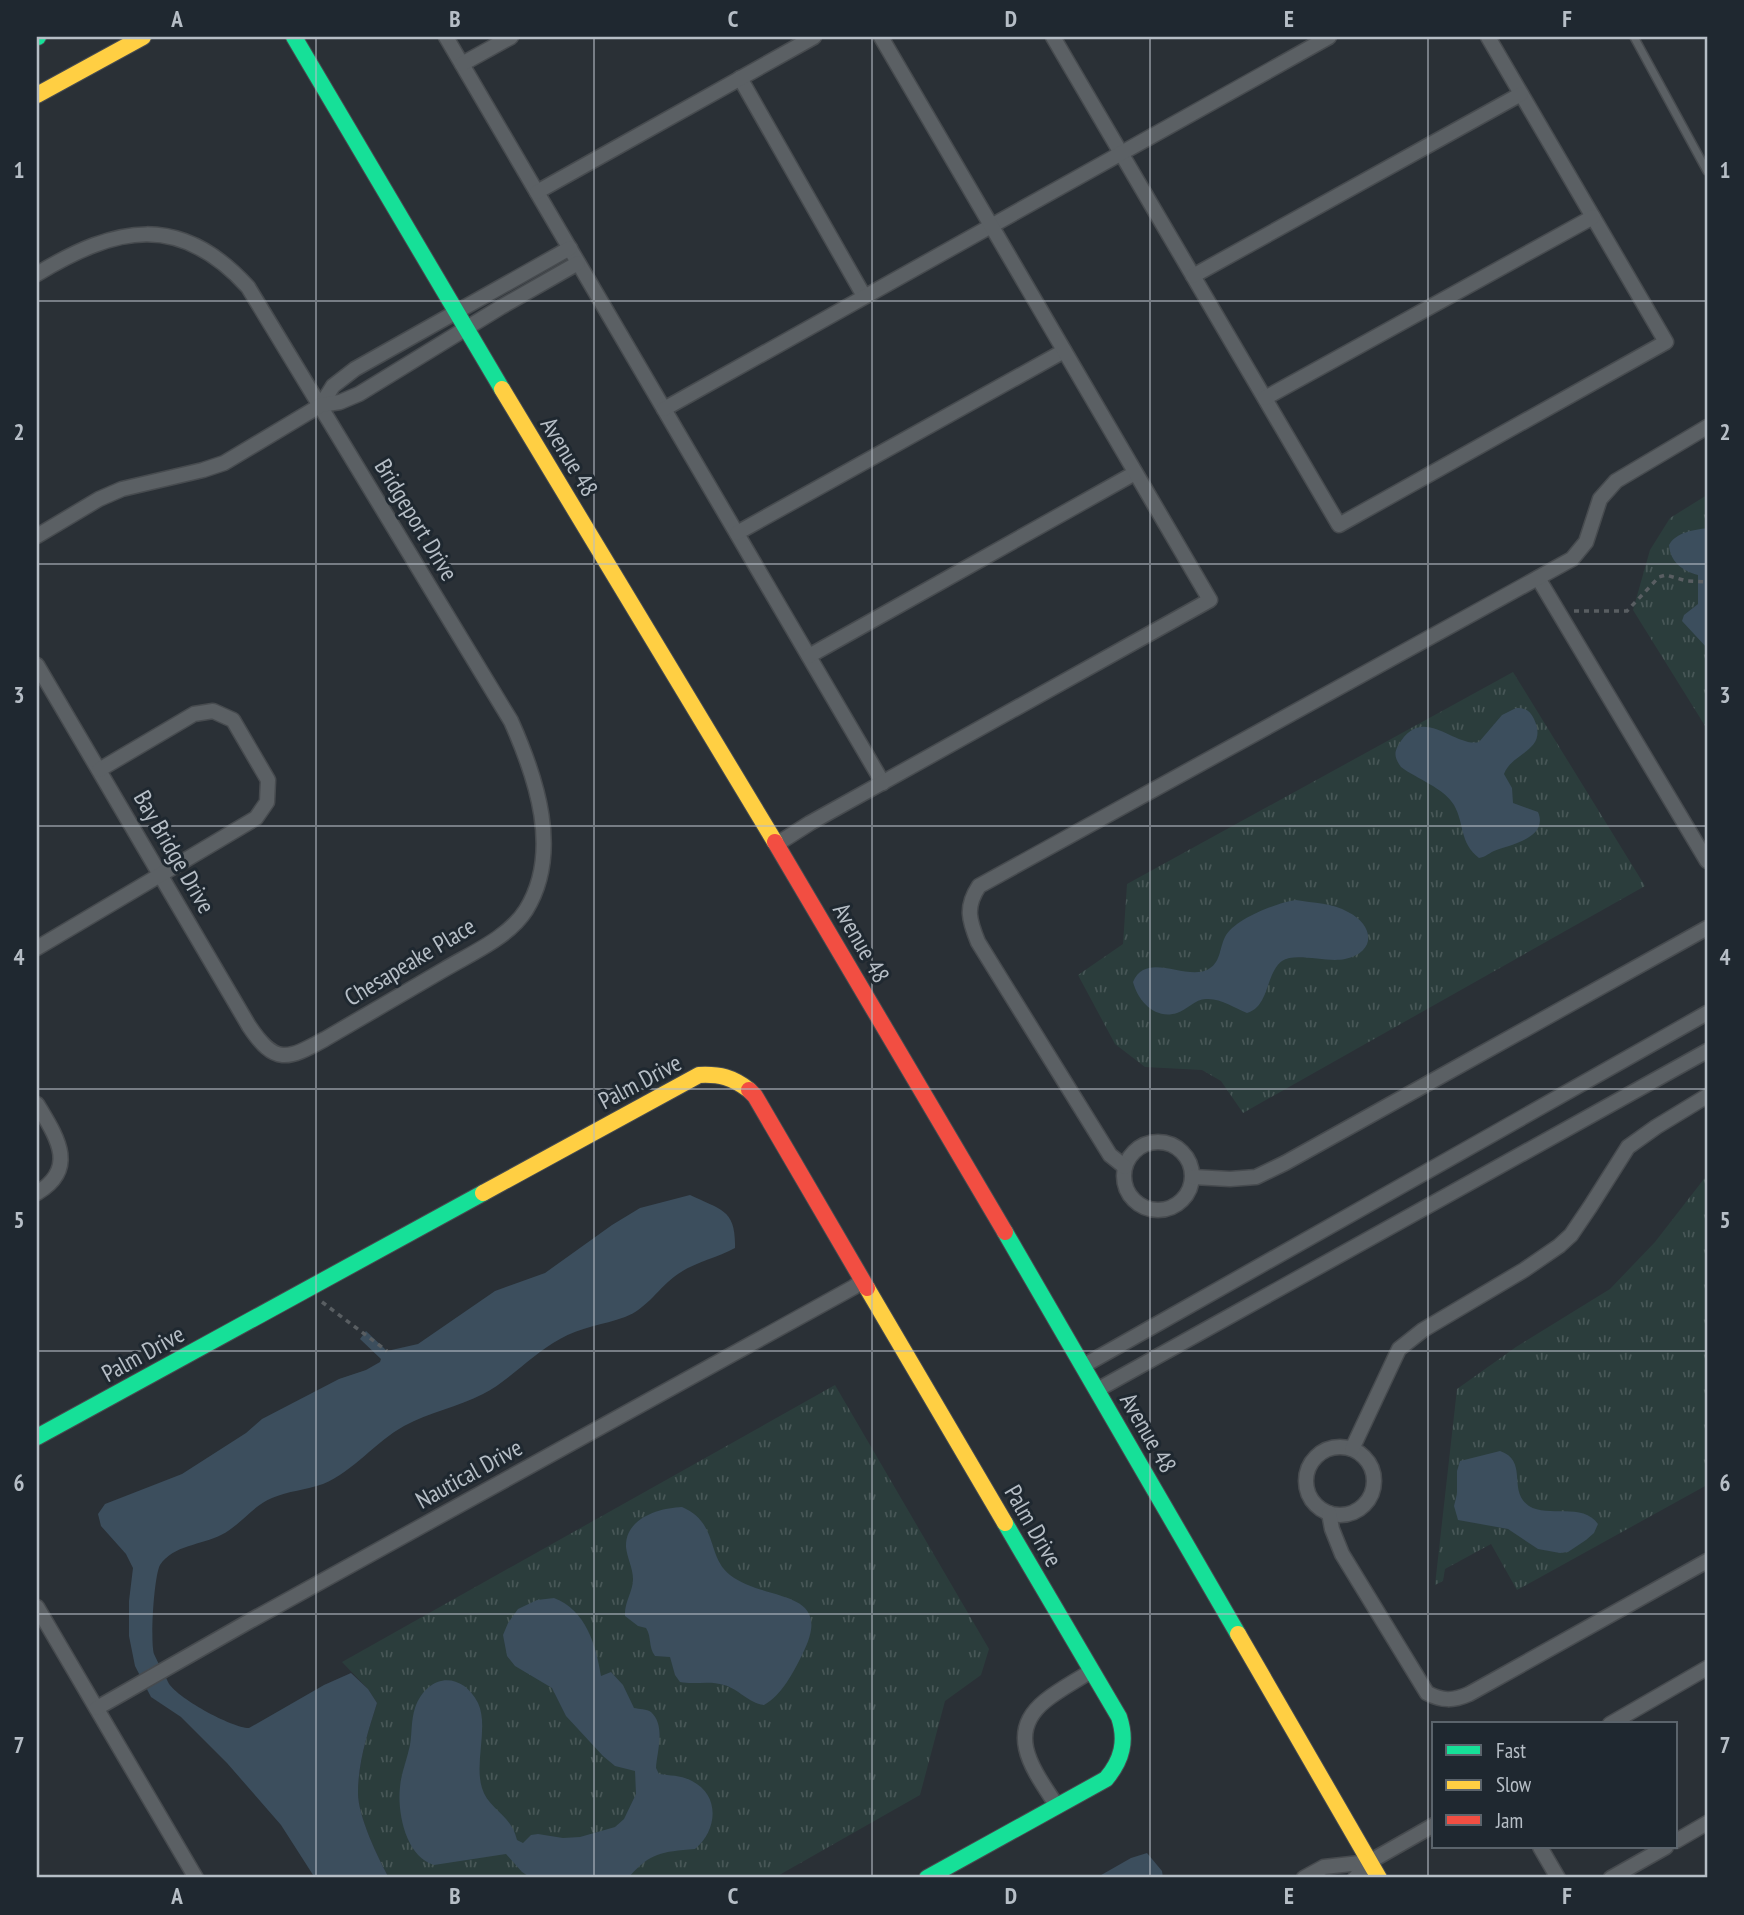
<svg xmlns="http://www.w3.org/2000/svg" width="1744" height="1915" font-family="'PT Sans Narrow',sans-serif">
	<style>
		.grass { fill: url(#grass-tufts) }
		.water { fill: #3c4e5d }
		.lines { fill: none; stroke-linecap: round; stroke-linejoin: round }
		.lane-casing { stroke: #474b4f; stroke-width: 10 }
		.street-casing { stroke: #474b4f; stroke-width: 17 }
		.fast-casing { stroke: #474b4f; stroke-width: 18 }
		.slow-casing { stroke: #474b4f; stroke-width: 18 }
		.jam-casing { stroke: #474b4f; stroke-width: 18 }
		.path { stroke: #595e62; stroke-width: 3.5; stroke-dasharray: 5 5; stroke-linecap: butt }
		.lane { stroke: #5b6064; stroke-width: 7 }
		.street { stroke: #5b6064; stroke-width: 14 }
		.fast { stroke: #16e098; stroke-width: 16 }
		.slow { stroke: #ffcf43; stroke-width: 16 }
		.jam { stroke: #f24e42; stroke-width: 16 }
		.grid { fill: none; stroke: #b6bec6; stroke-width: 2; stroke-opacity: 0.55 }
		.labels { text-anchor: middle; stroke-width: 6; stroke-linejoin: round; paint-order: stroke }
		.street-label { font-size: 24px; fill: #b6bec6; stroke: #1f2830 }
		.neatline { fill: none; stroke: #b6bec6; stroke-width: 2.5 }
		.grid-label { font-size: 23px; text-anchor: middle; font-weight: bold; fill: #b6bec6 }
	</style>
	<defs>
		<pattern id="grass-tufts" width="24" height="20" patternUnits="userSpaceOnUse" patternTransform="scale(1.75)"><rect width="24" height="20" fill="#2b3d3c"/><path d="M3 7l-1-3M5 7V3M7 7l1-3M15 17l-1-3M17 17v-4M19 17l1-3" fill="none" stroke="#485757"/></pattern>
	</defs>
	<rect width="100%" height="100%" fill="#2a3036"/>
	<g class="grass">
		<polygon points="1707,495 1707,729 1633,610 1650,550 1670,518"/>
		<polygon points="1513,672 1645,886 1243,1113 1221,1081 1202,1070 1145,1067 1115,1044 1078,975 1123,944 1127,884"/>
		<polygon points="1707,1175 1707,1485 1517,1590 1491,1544 1445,1569 1443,1581 1435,1585 1457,1389 1516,1347 1610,1289 1655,1242"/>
		<path d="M835,1385L989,1649L981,1675L945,1701L920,1795L774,1878H389C378,1858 358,1816 358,1793C358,1762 368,1732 377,1703L368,1689L342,1662Z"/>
	</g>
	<g class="water">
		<path d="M1707,528V648L1682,621L1684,615L1698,604V575C1683,571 1670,562 1669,545C1676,532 1694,530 1707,528Z"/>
		<path d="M1516,708C1525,708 1530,710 1534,719C1549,751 1512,752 1504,774L1512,788L1513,803L1538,812C1549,838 1510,845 1494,851C1488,854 1485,857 1479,858C1459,842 1465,825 1454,805C1444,788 1417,779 1401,767C1396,760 1393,754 1398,746C1422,702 1454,748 1479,742L1502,715Z"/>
		<path d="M1296,900C1313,903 1333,903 1348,912C1374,925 1377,952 1345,959C1327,963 1295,952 1282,961C1265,974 1270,1006 1247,1013C1234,1008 1221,998 1206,999C1195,999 1187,1010 1177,1013C1155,1020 1138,1001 1133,982C1146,951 1184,980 1207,970C1221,963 1219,949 1225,937C1234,919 1276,903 1296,900Z"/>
		<path d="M690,1195C721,1210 736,1209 735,1248C717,1258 695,1262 678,1274C659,1287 647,1309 625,1317C603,1325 580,1327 560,1339C532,1354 509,1381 483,1394C458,1407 429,1412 404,1426C375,1442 354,1471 323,1484C306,1490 288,1491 272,1498C252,1506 240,1526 221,1535C202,1545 173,1545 160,1565C154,1576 150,1641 154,1654C158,1663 164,1673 168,1682C175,1697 232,1728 249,1728L324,1685L351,1673L368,1689L377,1703C368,1732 358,1762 358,1793C358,1816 378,1858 389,1878H315L281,1825L227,1763L181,1717L151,1697L135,1666L129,1636V1601L133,1568L126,1554L101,1526L98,1514L105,1504L182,1474L246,1433L262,1419L339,1379L366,1370L380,1362L381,1359L360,1339L366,1331L387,1351L418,1344L495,1291L545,1273L612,1225L640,1208Z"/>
		<path d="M1500,1451C1529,1461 1507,1491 1529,1506C1548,1518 1583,1502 1598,1524L1594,1533L1586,1540L1568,1552L1560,1553L1538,1549L1508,1529L1458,1520L1454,1506L1457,1494V1471L1460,1461Z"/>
		<path d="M682,1507C719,1523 706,1556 730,1575C766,1603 837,1587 802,1655C793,1673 782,1695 764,1705C748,1703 739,1689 724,1685C709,1680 695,1685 680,1682L675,1675L670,1657L655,1656C648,1647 652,1637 646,1628L638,1626L625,1616C624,1602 633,1592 633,1579C633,1568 627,1558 626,1547C625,1518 659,1508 682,1507Z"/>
		<path d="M554,1598C586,1610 596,1645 601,1676L611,1672L623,1685L634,1708C639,1709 647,1709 651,1712C666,1726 657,1751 656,1768L659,1774C671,1776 681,1775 692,1781C720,1795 718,1830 695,1849C661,1852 651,1852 628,1878H531L522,1872L506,1854L434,1865C406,1857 397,1813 400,1787C401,1773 407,1760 410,1745C412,1733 411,1720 415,1708C427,1674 461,1670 478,1703C489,1726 474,1763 482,1788C488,1809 511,1814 517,1840L523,1843L531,1835L538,1834L563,1838L580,1837L615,1827L624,1819L636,1794L635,1771L615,1766L603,1756L566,1716L552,1688L515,1666L507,1656L503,1635L508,1623L518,1609L537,1600Z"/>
		<polygon points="1147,1853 1162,1871 1163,1878 1096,1878 1131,1858"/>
	</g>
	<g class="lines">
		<defs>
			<polyline id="lane" points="1634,37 1707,171"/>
			<g id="street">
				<polyline points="446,37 883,783"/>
				<polyline points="1053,37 1339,525 1666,342 1488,37"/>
				<polyline points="462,64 511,37"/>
				<polyline points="740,78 864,296"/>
				<polyline points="537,192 814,37"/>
				<path d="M37,274C116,226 180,212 248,287L511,721C536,777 562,852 526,910C509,937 472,953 445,969C405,992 365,1016 325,1039C287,1060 275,1065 249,1026L37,665"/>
				<polyline points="1193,276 1521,94"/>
				<polyline points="1265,398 1593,217"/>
				<polyline points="321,405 333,386 355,369 570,248"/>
				<polyline points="664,409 1329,37"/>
				<polyline points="737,533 1064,351"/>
				<polyline points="37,536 99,499 122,489 203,470 224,463 321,405 340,402 359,394 501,307 578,263"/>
				<polyline points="1538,578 1707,861"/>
				<polyline points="809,656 1135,473"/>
				<polyline points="777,844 810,823 1210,600 881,37"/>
				<polyline points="37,948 256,818 267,802 268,780 233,720 213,711 194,714 99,770"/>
				<path d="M37,1104C56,1136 79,1168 37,1193"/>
				<circle cx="1158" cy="1176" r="34"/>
				<path d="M1125,1167L1110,1155L978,942C969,920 965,907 979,886L1572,559L1586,542L1600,499L1616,481L1707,427"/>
				<polyline points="1193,1177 1230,1179 1256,1177 1285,1163 1707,928"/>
				<polyline points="1083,1366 1707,1013"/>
				<polyline points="1097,1390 1707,1051"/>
				<circle cx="1340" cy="1481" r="34"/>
				<polyline points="1352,1449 1399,1349 1423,1330 1524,1270 1559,1246 1571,1235 1590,1207 1628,1147 1656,1127 1707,1096"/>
				<path d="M1329,1513L1332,1529L1342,1554L1427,1693C1442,1701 1453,1701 1469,1694L1707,1561"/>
				<polyline points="37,1607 196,1878"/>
				<polyline points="97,1708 248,1622 854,1287 862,1280"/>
				<polyline points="1610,1724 1707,1668"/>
				<path d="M1057,1806C1035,1772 1004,1734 1045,1701C1060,1689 1076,1681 1091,1671"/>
				<polyline points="1676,1841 1707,1823"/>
				<polyline points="1540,1847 1558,1878"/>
				<polyline points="1304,1878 1324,1867 1369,1862"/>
				<polyline points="1355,1878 1369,1862 1434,1825"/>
				<polyline points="1611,1878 1666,1847"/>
			</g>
			<g id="fast">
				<polyline points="37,37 38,37"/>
				<polyline points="294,37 502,389"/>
				<polyline points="1005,1232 1238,1634"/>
				<polyline points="37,1437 483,1193"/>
				<path d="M927,1878L1106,1779C1122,1760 1127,1741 1119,1717L1005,1523"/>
			</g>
			<g id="slow">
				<polyline points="37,95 143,37"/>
				<polyline points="502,389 775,842"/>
				<path d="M483,1193L699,1075C720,1074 732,1077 749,1090"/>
				<polyline points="867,1288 1005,1523"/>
				<polyline points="1238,1634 1379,1878"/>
			</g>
			<g id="jam">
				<polyline points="775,842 1005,1232"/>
				<polyline points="749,1090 755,1096 867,1288"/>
			</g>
		</defs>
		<use href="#lane" class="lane-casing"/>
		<use href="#street" class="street-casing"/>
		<use href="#fast" class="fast-casing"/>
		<use href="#slow" class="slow-casing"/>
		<use href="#jam" class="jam-casing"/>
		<g class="path">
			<polyline points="1574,611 1627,611 1659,577 1666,575 1687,581 1707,582"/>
			<polyline points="322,1302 387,1351"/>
		</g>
		<use href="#lane" class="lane"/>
		<use href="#street" class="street"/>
		<use href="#fast" class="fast"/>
		<use href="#slow" class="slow"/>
		<use href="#jam" class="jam"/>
	</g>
	<path class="grid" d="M316,37V1878M594,37V1878M872,37V1878M1150,37V1878M1428,37V1878M37,301H1707M37,564H1707M37,826H1707M37,1089H1707M37,1351H1707M37,1614H1707"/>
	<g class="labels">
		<g class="street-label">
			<text transform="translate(569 457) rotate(59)" y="8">Avenue 48</text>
			<text transform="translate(416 520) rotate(59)" y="8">Bridgeport Drive</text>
			<text transform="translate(174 852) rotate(60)" y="8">Bay Bridge Drive</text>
			<text transform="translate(861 943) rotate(60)" y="8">Avenue 48</text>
			<text transform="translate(410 962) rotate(-31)" y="8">Chesapeake Place</text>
			<text transform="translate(640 1082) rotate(-28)" y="8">Palm Drive</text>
			<text transform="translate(143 1354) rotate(-29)" y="8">Palm Drive</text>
			<text transform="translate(1148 1433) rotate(60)" y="8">Avenue 48</text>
			<text transform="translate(469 1474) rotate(-29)" y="8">Nautical Drive</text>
			<text transform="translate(1033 1526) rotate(60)" y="8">Palm Drive</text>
		</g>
	</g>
	<rect width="1744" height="1915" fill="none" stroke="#1f2830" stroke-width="77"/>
	<rect x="1432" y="1722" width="245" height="126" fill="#1f2830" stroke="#5b646c" stroke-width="2"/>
	<rect x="1446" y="1745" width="35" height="10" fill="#16e098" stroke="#5b646c" stroke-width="2"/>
	<text x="1496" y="1758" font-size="21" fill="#b6bec6">Fast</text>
	<rect x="1446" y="1780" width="35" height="10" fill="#ffcf43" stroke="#5b646c" stroke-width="2"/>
	<text x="1496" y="1792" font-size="21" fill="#b6bec6">Slow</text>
	<rect x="1446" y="1815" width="35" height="10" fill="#f24e42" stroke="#5b646c" stroke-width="2"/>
	<text x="1496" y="1828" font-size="21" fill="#b6bec6">Jam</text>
	<rect x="38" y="38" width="1668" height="1838" class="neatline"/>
	<g class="grid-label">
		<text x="177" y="27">A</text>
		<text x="455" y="27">B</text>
		<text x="733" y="27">C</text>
		<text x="1011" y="27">D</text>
		<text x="1289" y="27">E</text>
		<text x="1567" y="27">F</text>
		<text x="19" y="178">1</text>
		<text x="1725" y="178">1</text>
		<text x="19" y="440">2</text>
		<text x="1725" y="440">2</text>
		<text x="19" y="703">3</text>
		<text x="1725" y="703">3</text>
		<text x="19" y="965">4</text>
		<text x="1725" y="965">4</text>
		<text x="19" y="1228">5</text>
		<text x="1725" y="1228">5</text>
		<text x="19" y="1491">6</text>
		<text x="1725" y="1491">6</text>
		<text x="19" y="1753">7</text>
		<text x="1725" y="1753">7</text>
		<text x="177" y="1904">A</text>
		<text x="455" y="1904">B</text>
		<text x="733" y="1904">C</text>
		<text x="1011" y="1904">D</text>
		<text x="1289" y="1904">E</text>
		<text x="1567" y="1904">F</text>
	</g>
</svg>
